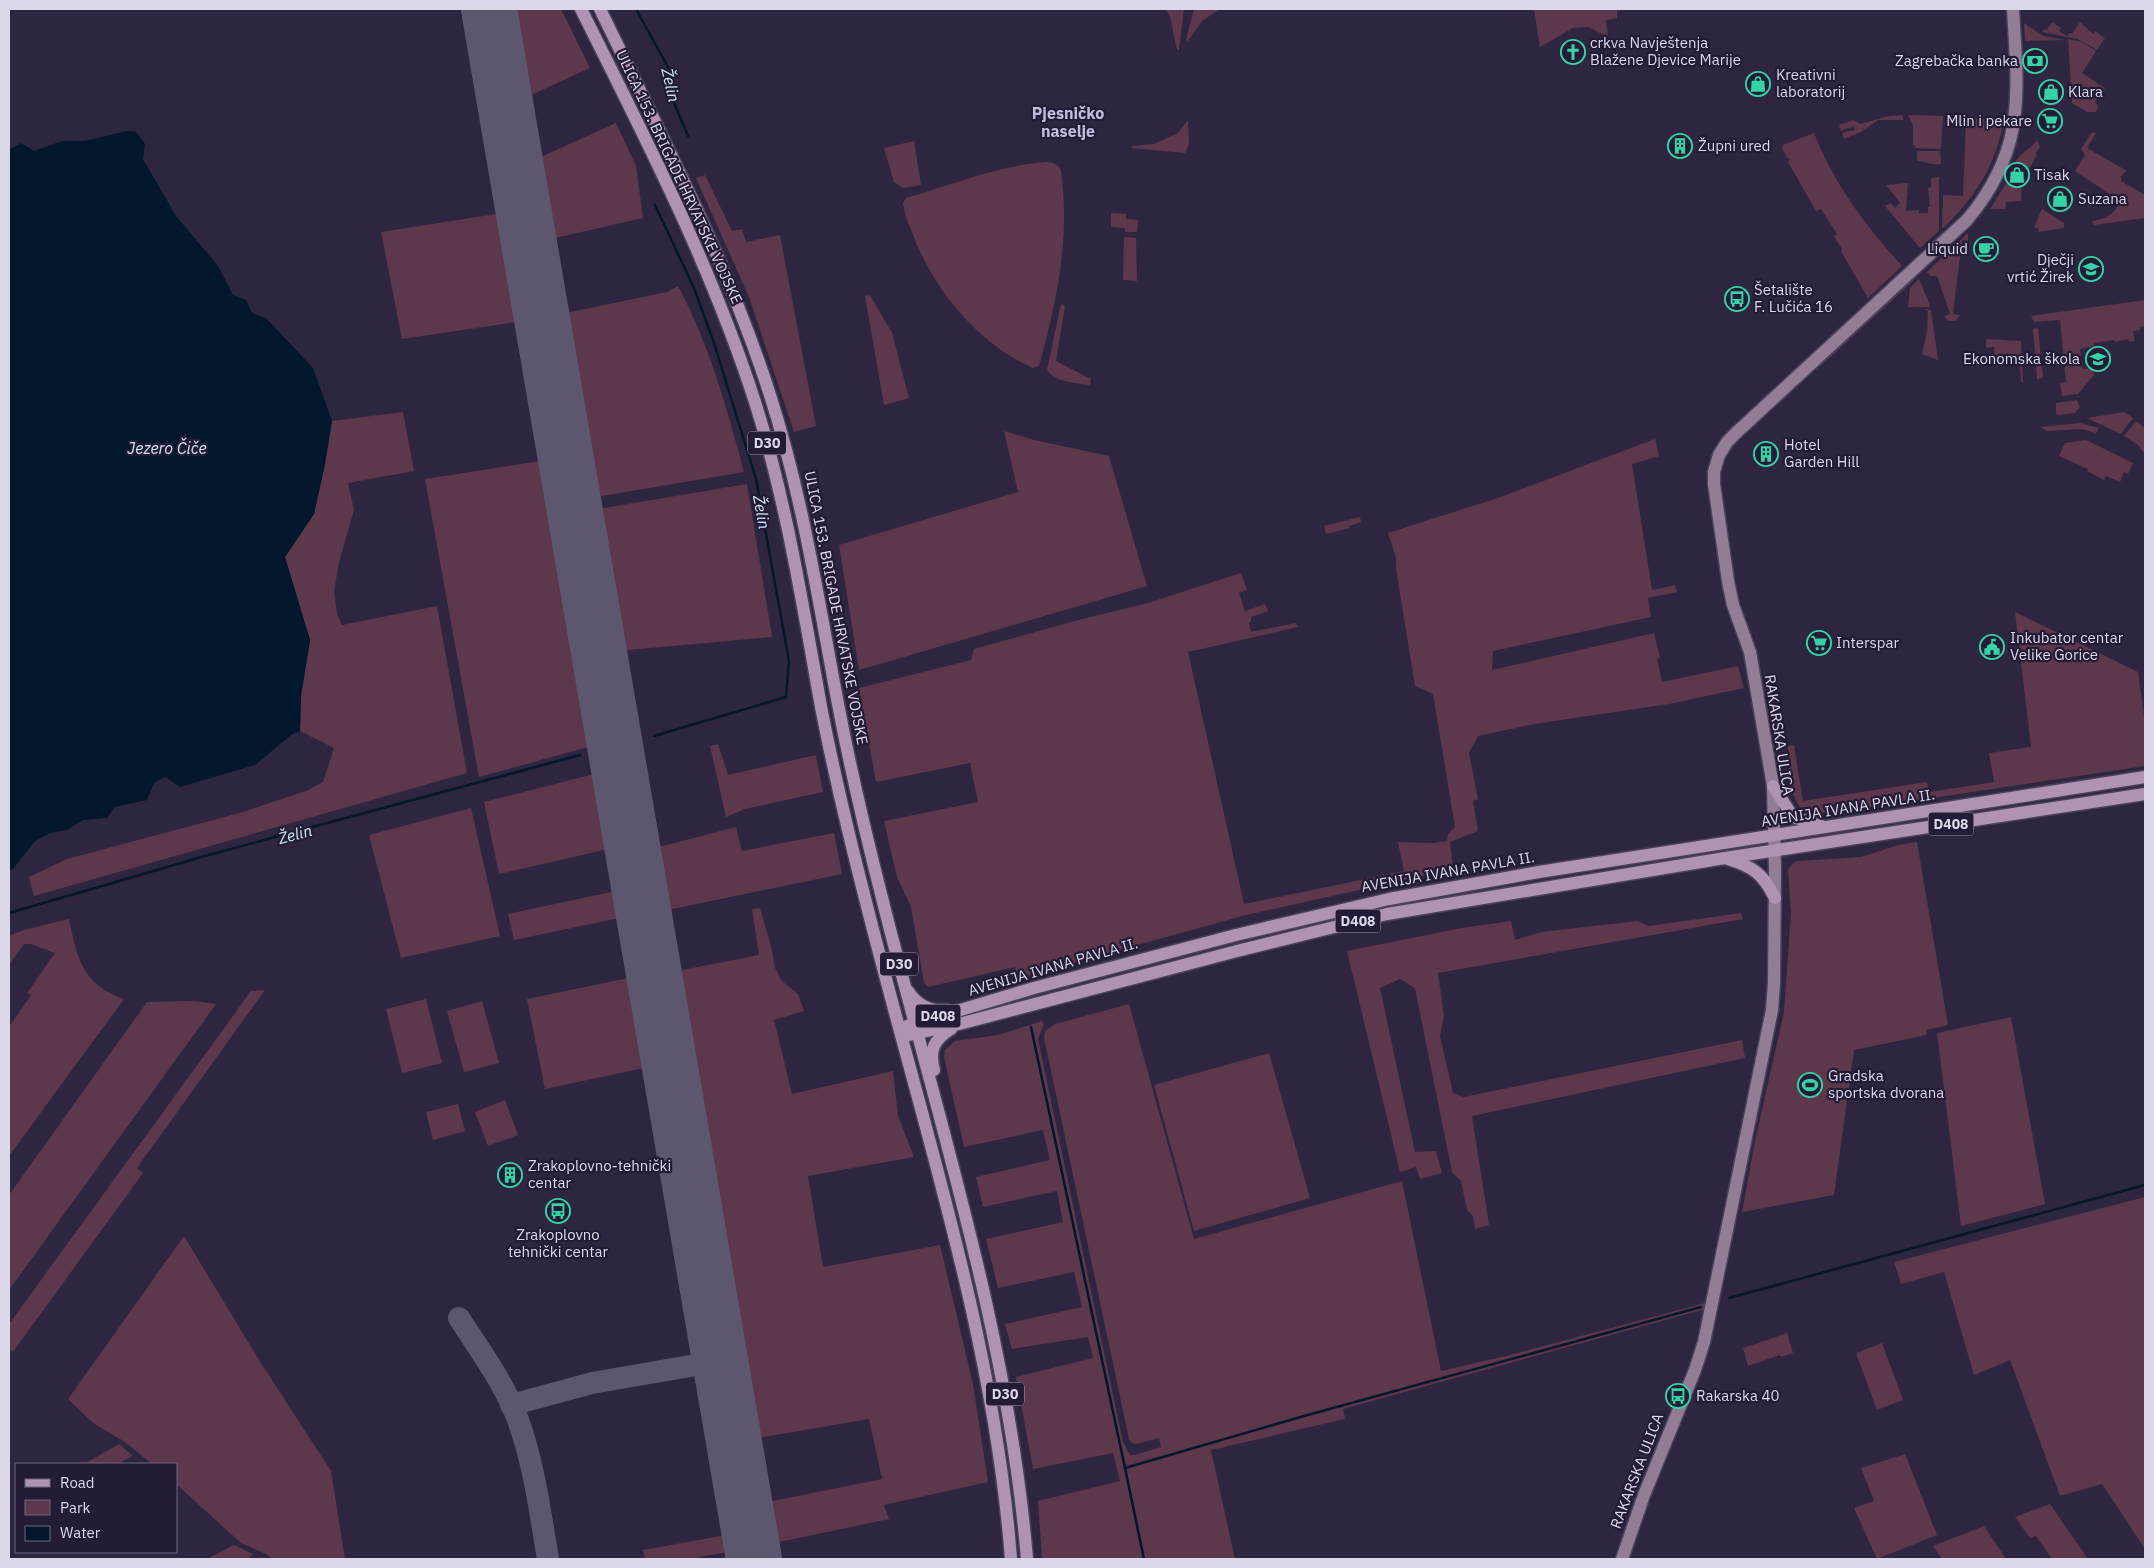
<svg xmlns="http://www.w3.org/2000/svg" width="2154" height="1568" font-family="'IBM Plex Sans',sans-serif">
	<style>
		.green { fill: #5d374b }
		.water { fill: #00172c }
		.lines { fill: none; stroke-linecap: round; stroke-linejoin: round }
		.stream { stroke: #00172c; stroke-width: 2.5 }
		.taxiway { stroke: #5c566e; stroke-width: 22 }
		.runway { stroke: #5c566e; stroke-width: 56 }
		.secondary-casing { stroke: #4a425c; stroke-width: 15 }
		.primary-casing { stroke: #4a425c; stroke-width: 15 }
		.secondary { stroke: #937d96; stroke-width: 12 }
		.primary { stroke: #b093b4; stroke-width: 12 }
		.labels { text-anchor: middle; stroke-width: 4.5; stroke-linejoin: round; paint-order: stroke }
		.shield { fill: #241c36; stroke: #a5a0b4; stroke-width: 1 }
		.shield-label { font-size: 14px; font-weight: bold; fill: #dcd8ea }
		.poi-label { font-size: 15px; fill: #dcd8ea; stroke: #241c36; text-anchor: start }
		.street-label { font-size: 15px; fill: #dcd8ea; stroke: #241c36 }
		.water-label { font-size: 16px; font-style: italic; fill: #cce4f9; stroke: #241c36 }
		.neighbourhood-label { font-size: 16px; font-weight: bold; fill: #c4bbde; stroke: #241c36 }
	</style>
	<rect width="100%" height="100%" fill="#2e2641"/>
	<g class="green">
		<polygon points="502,9 561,9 590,68 520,100"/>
		<polygon points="1166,9 1184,9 1179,50 1177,50 1170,17"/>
		<polygon points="1194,9 1220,9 1202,21 1188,41 1186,40"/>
		<polygon points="1534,9 1617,9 1617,18 1606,20 1608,37 1588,27 1573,28 1540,47"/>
		<polygon points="2052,22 2061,28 2059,31 2067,36 2070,33 2072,34 2080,22 2093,34 2095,31 2105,38 2097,50 2078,39 2042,32 2044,29 2047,30"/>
		<polygon points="2024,23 2043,36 2066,40 2025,41"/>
		<polygon points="2068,39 2082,42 2096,51 2082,73 2105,88 2095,102 2098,107 2096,112 2087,112 2072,103"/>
		<polygon points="1903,115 1903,120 1878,120 1861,132 1844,139 1842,133 1855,130 1854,126 1841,131 1839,125 1853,120 1860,124 1889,116"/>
		<polygon points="1908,115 1943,116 1941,149 1915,148 1915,145 1913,145 1913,125"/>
		<path d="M1959,117L2004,120C1996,164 1975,199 1942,229L1943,195L1963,196L1966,121Z"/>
		<polygon points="1188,120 1189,144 1185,153 1131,148 1132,146 1154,144 1178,133"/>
		<polygon points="616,123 636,166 643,218 542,241 532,161"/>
		<path d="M2092,132L2096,133L2087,148L2127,171L2120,177L2122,179L2121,181L2145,195V218L2094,225L2092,221C2105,219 2115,215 2120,201L2075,171L2085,155L2081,149Z"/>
		<path d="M1814,133C1834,184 1866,226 1902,266L1868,298L1841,251L1842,249L1834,236L1837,234L1821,209L1816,211L1788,162L1790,159L1787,158L1782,148L1783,145Z"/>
		<path d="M2037,140L2040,147L2035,154L2037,155L2023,179L2015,163C2019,153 2031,149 2037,140Z"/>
		<polygon points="914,141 921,185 903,188 894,182 884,148"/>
		<path d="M1917,151H1940L1941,164C1932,166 1926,161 1917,161Z"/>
		<path d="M1045,162C1050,162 1055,163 1059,167C1063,173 1062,183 1063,190C1068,249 1055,309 1039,366L1033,368C978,344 932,288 912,232C908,223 904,213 903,203L906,198C952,185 997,166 1045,162Z"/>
		<polygon points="705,175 732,231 742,229 746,242 780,235 816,426 794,432 749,297 696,178"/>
		<polygon points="1939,177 1939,231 1920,248 1885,206 1891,203 1895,208 1900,203 1886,185 1908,183 1906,211 1919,210 1919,213 1928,213 1928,207 1930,207 1928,188 1931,187 1931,178"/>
		<polygon points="2022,181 2021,201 2006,202 2005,209 1990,209 2007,182"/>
		<polygon points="2042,209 2064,223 2064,228 2038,232 2039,229 2034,227"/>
		<polygon points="509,212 530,320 402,339 381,232"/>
		<polygon points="1111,213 1126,214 1126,219 1138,220 1137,232 1125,232 1125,228 1111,227"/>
		<polygon points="1968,233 1968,241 1962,240 1953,314 1960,315 1955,321 1949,321 1944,316 1950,314 1937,276 1930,276 1927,272"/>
		<polygon points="1124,237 1136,238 1137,281 1123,280"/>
		<polygon points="1912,278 1914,280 1825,362 1822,363"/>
		<polygon points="1919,279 1930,305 1929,307 1908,307 1910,288"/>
		<path d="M678,286C709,344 727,408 744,472L590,498L556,315L667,292Z"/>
		<polygon points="870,295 892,333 909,398 884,405 865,296"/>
		<polygon points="2145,300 2145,326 2140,327 2140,330 2133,331 2135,341 2129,342 2128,339 2115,342 2114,340 2094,343 2094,346 2080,349 2081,357 2078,360 2078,364 2084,369 2093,368 2094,375 2078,394 2062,396 2060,383 2066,382 2060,320 2034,322 2031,316"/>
		<path d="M1061,304L1065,306L1056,361L1091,379L1090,385C1076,383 1055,382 1047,370Z"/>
		<polygon points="1924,309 1931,310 1938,360 1922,354 1927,332 1928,311"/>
		<polygon points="2038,328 2043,378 2037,379 2033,329"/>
		<polygon points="1986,339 2021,341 2023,382 2021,382 2020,364 2019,364 2018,355 2010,356 2010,354 1995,357 1994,347 1986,348"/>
		<polygon points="2077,400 2080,407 2075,413 2058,415 2056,414 2056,403"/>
		<polygon points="403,412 414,471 348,483 354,510 339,562 334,591 337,614 342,625 437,606 467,773 34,896 29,877 67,859 243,812 306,791 323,782 334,748 300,731 301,696 310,640 285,557 314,514 325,464 332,421"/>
		<polygon points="2125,412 2133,418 2121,434 2087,418"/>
		<polygon points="2136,421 2145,428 2145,454 2138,445 2124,436"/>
		<polygon points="2080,423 2099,428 2096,433 2081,429 2047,431 2041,427"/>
		<polygon points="1004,431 1034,440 1109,456 1147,586 859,670 839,545 1018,492"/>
		<polygon points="1655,439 1659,456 1632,464 1652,590 1675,585 1677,592 1648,598 1651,617 1493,651 1492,670 1654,633 1660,658 1657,659 1662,682 1738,666 1744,688 1669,704 1534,724 1478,736 1469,753 1478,799 1473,801 1478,831 1450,842 1453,869 1246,915 1018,978 1015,967 928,987 924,983 911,907 897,877 884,821 978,802 970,763 876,782 859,688 971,660 974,649 1082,619 1148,603 1241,573 1247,590 1239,593 1245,611 1265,604 1268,611 1251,617 1251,621 1249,623 1251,632 1296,623 1298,627 1188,652 1244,904 1404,871 1398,842 1433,843 1447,841 1448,834 1455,827 1433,694 1415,686 1396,569 1396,557 1388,533 1498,498"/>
		<polygon points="2086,440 2133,463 2128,474 2124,472 2120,482 2106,476 2104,480 2087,471 2088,469 2059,456 2065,443"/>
		<polygon points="553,459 603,743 479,777 425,479"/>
		<polygon points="747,484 772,637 618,651 592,510"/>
		<polygon points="1360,517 1361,522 1349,526 1349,528 1326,534 1324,526"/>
		<path d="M2015,612L2138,672L2145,724V766L1860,809L1819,813L1803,811C1787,793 1790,769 1788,746L1794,745L1803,801L1927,782L1929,792L1994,782L1989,753L2031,747Z"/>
		<polygon points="718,744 728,775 816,755 823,792 745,809 726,817 710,746"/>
		<polygon points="602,772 617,847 499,874 484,802"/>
		<polygon points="471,808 500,936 401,958 369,835"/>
		<polygon points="736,827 742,851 834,833 842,874 663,911 651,849"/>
		<polygon points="1917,842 1948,1025 1926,1030 1927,1035 1854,1050 1834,1195 1742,1212 1755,1141 1784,1012 1791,913 1788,870 1793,863 1797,861 1861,857 1898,845"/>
		<polygon points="625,889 629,916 514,940 508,914"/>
		<polygon points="760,908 771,946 775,968 782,981 798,994 804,1011 774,1020 792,1094 893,1071 898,1116 914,1157 808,1176 823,1267 940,1245 973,1384 988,1482 884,1505 889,1519 770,1544 763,1503 882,1479 869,1419 751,1439 672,972 759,955 752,909"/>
		<polygon points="1741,913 1743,919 1438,973 1444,1016 1440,1036 1453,1093 1464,1097 1742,1040 1745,1058 1472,1116 1489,1225 1475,1229 1473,1216 1467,1210 1461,1181 1452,1172 1415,988 1400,979 1380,988 1415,1152 1436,1151 1442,1173 1420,1179 1416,1167 1400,1172 1347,951 1462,928 1511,921 1515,940 1541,932 1637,921 1649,926"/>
		<path d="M69,919C77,957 82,985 124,999L9,1156V1027L31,995L27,993L55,953L31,944H24L9,965V936L24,930Z"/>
		<polygon points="638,976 653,1066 545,1089 527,999"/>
		<polygon points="265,990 137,1168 143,1173 13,1352 9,1349 9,1324 251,991"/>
		<polygon points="426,999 442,1063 402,1073 386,1009"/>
		<polygon points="193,1001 216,1004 9,1290 9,1195 147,1002"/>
		<polygon points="482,1001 499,1063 464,1072 447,1011"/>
		<polygon points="1129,1004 1194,1239 1402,1181 1441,1371 1506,1356 1705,1303 1705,1309 1343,1409 1345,1419 1211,1450 1235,1559 1042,1559 1038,1501 1120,1481 1113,1453 1033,1469 1016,1377 1093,1358 1088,1337 1012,1349 1005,1324 1082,1307 1074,1272 998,1288 986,1239 1063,1222 1057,1191 983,1207 976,1177 1050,1160 1043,1130 964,1147 944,1057 945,1050 955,1041 998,1035 1042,1021 1044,1024 1038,1039 1123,1442 1130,1455 1135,1455 1161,1447 1159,1438 1136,1444 1132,1443 1129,1439 1044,1038 1045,1031 1055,1024"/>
		<polygon points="2011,1017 2045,1204 1961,1226 1937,1033"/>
		<polygon points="1269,1053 1310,1198 1194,1231 1154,1085"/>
		<polygon points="505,1100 518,1135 488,1146 475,1112"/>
		<polygon points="458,1104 465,1131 433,1140 426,1112"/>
		<polygon points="2145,1197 2145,1549 2102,1484 2060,1496 2010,1360 1974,1375 1944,1272 1901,1284 1894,1262"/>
		<polygon points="184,1236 259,1360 331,1471 345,1559 273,1559 266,1554 241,1543 176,1484 176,1464 152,1464 125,1442 93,1423 68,1399"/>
		<polygon points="1787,1333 1793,1353 1781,1357 1780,1355 1748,1366 1743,1348"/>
		<polygon points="1882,1343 1903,1400 1877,1410 1856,1353"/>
		<polygon points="119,1444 133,1456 117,1464 84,1464"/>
		<polygon points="1905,1454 1937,1535 1877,1559 1854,1508 1874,1501 1861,1468"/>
		<polygon points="2050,1504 2088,1559 2052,1559 2036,1536 2030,1538 2015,1517"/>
		<polygon points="1984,1526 2006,1559 1942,1559 1933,1546"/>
		<polygon points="732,1534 735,1551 688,1559 645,1559 643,1550"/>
		<polygon points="234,1545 253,1554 248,1559 207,1559"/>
	</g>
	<polygon class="water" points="127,131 136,132 145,144 143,159 176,216 218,266 233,295 246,300 252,313 266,318 313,368 332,421 325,464 314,514 285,557 310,640 301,696 300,731 291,735 255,765 180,787 165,777 154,783 147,800 115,807 107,818 83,820 67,830 50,833 35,841 13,869 9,870 9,150 21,143 34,151 62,141 85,141"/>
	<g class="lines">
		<g class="stream">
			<polyline points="636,9 669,69 669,91 688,136"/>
			<polyline points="654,736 786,697 789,661 756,479 714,343 694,288 655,205"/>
			<polyline points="9,913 205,856 580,755"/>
			<polyline points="1031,1027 1125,1468"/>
			<polyline points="1729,1298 2145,1185"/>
			<polyline points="1144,1559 1125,1468 1304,1416 1701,1307"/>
		</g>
		<g class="taxiway">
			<path d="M459,1318C480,1350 503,1382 517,1417C534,1463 540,1512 548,1559"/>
			<polyline points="511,1405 592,1383 719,1361"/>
		</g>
		<polyline class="runway" points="489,9 754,1559"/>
		<defs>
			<path id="secondary" d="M1622,1559L1644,1495L1695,1370L1704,1342L1772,1010L1774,983L1775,870L1773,786L1750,652L1733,605L1728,581L1714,484V472L1719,455L1727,442L1737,432L1967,220C2026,150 2018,95 2013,9"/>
			<g id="primary">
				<path d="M581,9C645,137 711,265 755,402C787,503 803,608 822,712C835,778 851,844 868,910C922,1124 994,1338 1011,1559"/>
				<path d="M600,9C661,135 727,261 770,395C803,498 818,599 838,704C850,767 865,831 881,894C936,1114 1008,1332 1027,1559"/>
				<polyline points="1773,786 1793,817 1821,826"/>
				<path d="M1728,859C1754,867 1763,874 1775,898"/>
				<path d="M908,991C917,1005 929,1012 946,1010"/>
				<polyline points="907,1026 1034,988 1236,935 1389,899 1539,872 2145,777"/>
				<polyline points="909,1035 959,1024 1237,951 1387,914 1725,858 2145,794"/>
				<path d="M934,1070C929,1051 933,1040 951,1029"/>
			</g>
		</defs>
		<use href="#secondary" class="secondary-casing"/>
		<use href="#primary" class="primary-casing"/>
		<use href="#secondary" class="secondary"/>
		<use href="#primary" class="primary"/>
	</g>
	<defs>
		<symbol id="church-ring" viewBox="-11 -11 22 22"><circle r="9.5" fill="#241c36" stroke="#35d4a7" stroke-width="1.5"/><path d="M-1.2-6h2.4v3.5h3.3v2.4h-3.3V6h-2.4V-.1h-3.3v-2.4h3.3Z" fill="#35d4a7"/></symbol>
		<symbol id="bank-ring" viewBox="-11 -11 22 22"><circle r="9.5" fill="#241c36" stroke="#35d4a7" stroke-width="1.5"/><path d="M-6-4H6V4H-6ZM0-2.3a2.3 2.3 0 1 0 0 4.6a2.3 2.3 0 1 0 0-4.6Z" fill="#35d4a7"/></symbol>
		<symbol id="shop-ring" viewBox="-11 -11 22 22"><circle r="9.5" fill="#241c36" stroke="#35d4a7" stroke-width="1.5"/><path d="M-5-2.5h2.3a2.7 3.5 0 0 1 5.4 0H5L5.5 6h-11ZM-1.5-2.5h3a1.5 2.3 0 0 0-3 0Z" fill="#35d4a7"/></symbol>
		<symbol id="supermarket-ring" viewBox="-11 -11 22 22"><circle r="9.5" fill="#241c36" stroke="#35d4a7" stroke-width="1.5"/><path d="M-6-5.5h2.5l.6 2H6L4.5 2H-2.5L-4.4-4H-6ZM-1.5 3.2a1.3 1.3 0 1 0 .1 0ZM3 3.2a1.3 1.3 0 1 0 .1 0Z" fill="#35d4a7"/></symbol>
		<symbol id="building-ring" viewBox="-11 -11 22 22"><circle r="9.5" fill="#241c36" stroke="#35d4a7" stroke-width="1.5"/><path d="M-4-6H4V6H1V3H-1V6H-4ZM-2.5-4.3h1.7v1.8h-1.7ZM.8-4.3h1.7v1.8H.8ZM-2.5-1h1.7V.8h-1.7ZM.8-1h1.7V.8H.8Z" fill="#35d4a7"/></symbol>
		<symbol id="cafe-ring" viewBox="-11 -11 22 22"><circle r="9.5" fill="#241c36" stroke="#35d4a7" stroke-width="1.5"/><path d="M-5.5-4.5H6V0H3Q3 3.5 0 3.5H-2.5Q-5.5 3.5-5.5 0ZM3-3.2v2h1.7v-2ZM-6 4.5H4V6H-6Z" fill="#35d4a7"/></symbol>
		<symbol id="school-ring" viewBox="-11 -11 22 22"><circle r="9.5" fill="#241c36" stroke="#35d4a7" stroke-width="1.5"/><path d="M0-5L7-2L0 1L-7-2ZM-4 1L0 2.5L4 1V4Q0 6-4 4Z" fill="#35d4a7"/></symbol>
		<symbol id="bus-ring" viewBox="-11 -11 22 22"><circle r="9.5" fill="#241c36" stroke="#35d4a7" stroke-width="1.5"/><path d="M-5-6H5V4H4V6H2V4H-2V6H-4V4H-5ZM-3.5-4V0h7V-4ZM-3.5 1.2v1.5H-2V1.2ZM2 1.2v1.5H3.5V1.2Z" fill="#35d4a7"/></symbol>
		<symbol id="civic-ring" viewBox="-11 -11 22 22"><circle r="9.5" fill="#241c36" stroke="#35d4a7" stroke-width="1.5"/><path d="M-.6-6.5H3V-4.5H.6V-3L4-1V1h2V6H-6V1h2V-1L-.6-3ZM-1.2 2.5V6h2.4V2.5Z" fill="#35d4a7"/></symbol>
		<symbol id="stadium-ring" viewBox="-11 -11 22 22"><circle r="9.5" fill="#241c36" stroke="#35d4a7" stroke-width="1.5"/><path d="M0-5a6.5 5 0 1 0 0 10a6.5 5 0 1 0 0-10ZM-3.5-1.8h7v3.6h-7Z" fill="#35d4a7"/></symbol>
	</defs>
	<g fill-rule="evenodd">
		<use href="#church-ring" x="1559" y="38" width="28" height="28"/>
		<use href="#bank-ring" x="2021" y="47" width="28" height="28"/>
		<use href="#shop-ring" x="1744" y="70" width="28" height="28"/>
		<use href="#shop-ring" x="2037" y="78" width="28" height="28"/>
		<use href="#supermarket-ring" x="2036" y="107" width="28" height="28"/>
		<use href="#building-ring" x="1666" y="132" width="28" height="28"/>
		<use href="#shop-ring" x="2003" y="161" width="28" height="28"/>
		<use href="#shop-ring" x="2046" y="185" width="28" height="28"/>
		<use href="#cafe-ring" x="1972" y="235" width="28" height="28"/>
		<use href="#school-ring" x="2077" y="255" width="28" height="28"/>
		<use href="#bus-ring" x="1723" y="285" width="28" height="28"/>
		<use href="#school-ring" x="2084" y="345" width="28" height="28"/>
		<use href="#building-ring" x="1752" y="440" width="28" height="28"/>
		<use href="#supermarket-ring" x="1805" y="629" width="28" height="28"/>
		<use href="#civic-ring" x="1978" y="633" width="28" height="28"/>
		<use href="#stadium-ring" x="1796" y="1071" width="28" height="28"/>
		<use href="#building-ring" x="496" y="1161" width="28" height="28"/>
		<use href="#bus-ring" x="544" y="1197" width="28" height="28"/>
		<use href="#bus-ring" x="1664" y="1382" width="28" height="28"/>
	</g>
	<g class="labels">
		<g class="shield">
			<rect x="748" y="431.5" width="38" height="23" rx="4"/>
			<rect x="1928.5" y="812.5" width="45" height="23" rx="4"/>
			<rect x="1335.5" y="909.5" width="45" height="23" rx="4"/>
			<rect x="880" y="952.5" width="38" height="23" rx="4"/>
			<rect x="915.5" y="1004.5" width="45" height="23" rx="4"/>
			<rect x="986" y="1382.5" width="38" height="23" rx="4"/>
		</g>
		<g class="shield-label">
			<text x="767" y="448">D30</text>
			<text x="1951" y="829">D408</text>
			<text x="1358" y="926">D408</text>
			<text x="899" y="969">D30</text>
			<text x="938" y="1021">D408</text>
			<text x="1005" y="1399">D30</text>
		</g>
		<g class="poi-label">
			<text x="1590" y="48">crkva Navještenja<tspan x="1590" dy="17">Blažene Djevice Marije</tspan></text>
			<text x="2018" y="66" text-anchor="end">Zagrebačka banka</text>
			<text x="1776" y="80">Kreativni<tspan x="1776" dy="17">laboratorij</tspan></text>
			<text x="2068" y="97">Klara</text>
			<text x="2032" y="126" text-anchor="end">Mlin i pekare</text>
			<text x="1698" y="151">Župni ured</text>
			<text x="2034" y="180">Tisak</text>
			<text x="2078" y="204">Suzana</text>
			<text x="1968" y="254" text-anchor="end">Liquid</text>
			<text x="2074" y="265" text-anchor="end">Dječji<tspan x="2074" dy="17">vrtić Žirek</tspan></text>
			<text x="1754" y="295">Šetalište<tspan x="1754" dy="17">F. Lučića 16</tspan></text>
			<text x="2080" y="364" text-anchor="end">Ekonomska škola</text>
			<text x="1784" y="450">Hotel<tspan x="1784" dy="17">Garden Hill</tspan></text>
			<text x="2010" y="643">Inkubator centar<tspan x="2010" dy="17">Velike Gorice</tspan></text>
			<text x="1836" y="648">Interspar</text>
			<text x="1828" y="1081">Gradska<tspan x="1828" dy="17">sportska dvorana</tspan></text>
			<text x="528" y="1171">Zrakoplovno-tehnički<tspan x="528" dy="17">centar</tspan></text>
			<text x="558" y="1240" text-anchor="middle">Zrakoplovno<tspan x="558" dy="17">tehnički centar</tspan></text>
			<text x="1696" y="1401">Rakarska 40</text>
		</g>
		<g class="street-label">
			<text transform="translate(679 177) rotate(65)" y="5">ULICA 153. BRIGADE HRVATSKE VOJSKE</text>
			<text transform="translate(836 608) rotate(79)" y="5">ULICA 153. BRIGADE HRVATSKE VOJSKE</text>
			<text transform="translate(1779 735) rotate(81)" y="5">RAKARSKA ULICA</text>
			<text transform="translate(1848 808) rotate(-9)" y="5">AVENIJA IVANA PAVLA II.</text>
			<text transform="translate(1448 872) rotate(-10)" y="5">AVENIJA IVANA PAVLA II.</text>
			<text transform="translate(1053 967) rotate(-16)" y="5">AVENIJA IVANA PAVLA II.</text>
			<text transform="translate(1637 1471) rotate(-69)" y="5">RAKARSKA ULICA</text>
		</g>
		<g class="water-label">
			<text transform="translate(671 85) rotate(77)" y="6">Želin</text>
			<text x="167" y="454">Jezero Čiče</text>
			<text transform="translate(762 512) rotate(80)" y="6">Želin</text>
			<text transform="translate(295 834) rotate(-15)" y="6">Želin</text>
		</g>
		<g class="neighbourhood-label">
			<text x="1068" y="119">Pjesničko<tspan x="1068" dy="18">naselje</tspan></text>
		</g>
	</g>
	<rect width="2154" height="1568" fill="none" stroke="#dcd8ea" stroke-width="20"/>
	<rect x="15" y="1463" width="162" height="90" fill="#241c36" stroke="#6e677e"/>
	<rect x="25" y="1479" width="25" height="8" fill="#b093b4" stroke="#6e677e"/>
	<text x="60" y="1488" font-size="15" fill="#dcd8ea">Road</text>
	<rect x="25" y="1500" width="25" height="15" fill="#5d374b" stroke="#6e677e"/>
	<text x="60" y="1513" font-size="15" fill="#dcd8ea">Park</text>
	<rect x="25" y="1526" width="25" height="15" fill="#00172c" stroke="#6e677e"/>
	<text x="60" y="1538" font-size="15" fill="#dcd8ea">Water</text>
</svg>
